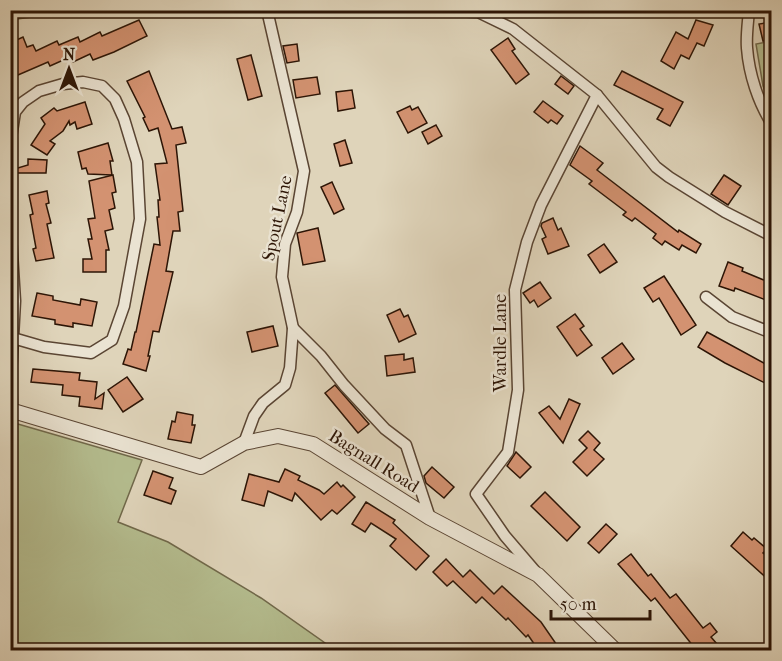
<svg xmlns="http://www.w3.org/2000/svg" width="782" height="661" font-family="'IM FELL French Canon',serif">
	<style>
		.green { fill: #b4bc8e; stroke: #70684a; stroke-width: 1.5 }
		.building { fill: #d39271; stroke: #2d1506; stroke-width: 1.5 }
		.lines { fill: none; stroke-linecap: round; stroke-linejoin: round }
		.minor-casing { stroke: #5a4533; stroke-width: 13 }
		.tertiary-casing { stroke: #5a4533; stroke-width: 16 }
		.minor { stroke: #eae3d2; stroke-width: 10 }
		.tertiary { stroke: #eae3d2; stroke-width: 14 }
		.labels { text-anchor: middle; stroke-width: 5; stroke-linejoin: round; paint-order: stroke }
		.street-label { font-size: 18px; fill: #2d1506; stroke: #eae3d2 }
	</style>
	<rect width="100%" height="100%" fill="#dfd4ba"/>
	<filter id="stains"><feTurbulence type="fractalNoise" baseFrequency=".00333" numOctaves="4"/><feColorMatrix values="0 0 0 0 .2 0 0 0 0 .09 0 0 0 0 .02 0 0 0 .5 -.17"/></filter>
	<radialGradient id="worn" r=".72"><stop offset=".6" stop-color="#630" stop-opacity="0"/><stop offset="1" stop-color="#630" stop-opacity=".3"/></radialGradient>
	<g class="green">
		<polygon points="11,10 74,10 74,11 11,20"/>
		<polygon points="771,41 772,41 771,107 763,86 756,44"/>
		<polygon points="11,422 142,460 118,522 168,542 261,598 335,650 11,650"/>
	</g>
	<g class="building">
		<polygon points="139,20 147,36 114,52 93,60 90,54 73,62 70,57 50,66 48,62 18,75 16,71 10,74 10,43 23,37 27,47 33,45 36,51 57,41 59,45 78,37 80,42 100,32 102,36"/>
		<polygon points="696,20 713,25 704,46 697,43 689,59 681,55 674,69 661,61 676,32 688,39"/>
		<polygon points="771,22 771,39 763,41 759,24"/>
		<polygon points="508,38 515,49 512,51 529,74 516,84 491,50"/>
		<polygon points="297,44 299,61 287,63 283,46"/>
		<polygon points="251,55 262,96 248,100 237,59"/>
		<polygon points="149,71 172,129 182,127 186,143 176,145 183,211 178,212 180,231 173,231 166,271 173,272 159,332 153,331 148,356 150,356 146,371 123,364 128,349 131,350 135,332 136,332 154,244 160,245 157,217 159,217 158,200 160,200 155,164 167,163 158,128 149,131 143,118 145,117 127,81"/>
		<polygon points="622,71 683,102 670,126 657,119 663,109 614,85"/>
		<polygon points="561,76 574,86 568,94 555,84"/>
		<polygon points="317,77 320,94 296,98 293,80"/>
		<polygon points="352,90 355,108 338,111 336,92"/>
		<polygon points="543,101 563,116 557,124 551,120 548,123 534,112"/>
		<polygon points="85,102 92,124 77,129 75,122 70,125 69,121 63,131 50,141 55,144 47,155 31,145 45,124 41,118 54,108 57,111"/>
		<polygon points="410,106 412,110 418,107 427,123 408,133 397,112"/>
		<polygon points="436,125 442,136 428,144 422,132"/>
		<polygon points="345,140 352,163 340,166 334,144"/>
		<polygon points="108,143 113,161 110,161 112,175 88,174 86,168 82,169 78,152"/>
		<polygon points="580,146 603,163 597,170 678,232 679,230 701,244 696,253 682,245 679,250 665,241 662,245 653,238 656,234 635,218 632,221 623,215 626,212 589,184 592,181 570,165"/>
		<polygon points="28,159 47,160 46,173 11,173 11,170 28,165"/>
		<polygon points="113,175 116,192 112,193 115,208 109,210 113,229 105,231 109,250 106,250 106,272 83,272 83,259 92,259 88,239 92,239 88,219 95,218 89,181"/>
		<polygon points="724,175 741,186 728,205 711,194"/>
		<polygon points="332,182 344,209 334,214 321,187"/>
		<polygon points="47,191 49,203 46,204 51,223 47,224 54,258 36,261 33,249 36,248 30,215 33,214 29,195"/>
		<polygon points="553,218 558,230 561,228 569,246 548,254 542,239 546,237 541,226 542,223"/>
		<polygon points="318,228 325,261 303,265 297,233"/>
		<polygon points="604,244 617,262 600,273 588,255"/>
		<polygon points="728,262 743,268 742,271 771,283 771,302 735,288 734,291 719,286"/>
		<polygon points="664,276 696,325 681,335 659,298 653,302 644,288"/>
		<polygon points="540,282 551,298 538,307 534,300 530,303 523,293"/>
		<polygon points="37,293 53,296 53,300 80,305 81,299 97,302 92,326 73,323 73,327 55,324 55,320 32,316"/>
		<polygon points="400,309 404,317 408,315 416,334 399,342 387,315"/>
		<polygon points="575,314 584,326 580,329 592,345 577,356 557,327"/>
		<polygon points="273,326 278,346 252,352 247,332"/>
		<polygon points="707,332 771,367 771,386 725,363 698,347"/>
		<polygon points="622,343 634,359 613,374 602,358"/>
		<polygon points="404,354 404,360 413,358 415,372 387,376 385,356"/>
		<polygon points="33,369 80,373 79,380 97,382 95,399 104,393 102,409 79,406 80,397 62,395 63,385 31,382"/>
		<polygon points="127,377 143,399 123,412 108,390"/>
		<polygon points="335,385 369,424 358,433 325,393"/>
		<polygon points="569,399 580,404 563,443 539,413 549,406 560,419"/>
		<polygon points="177,412 193,415 192,425 195,425 191,443 168,439 172,421 175,422"/>
		<polygon points="588,431 600,443 594,450 604,459 587,476 573,462 587,448 579,440"/>
		<polygon points="516,452 531,467 520,478 507,466"/>
		<polygon points="432,467 454,487 444,498 426,483 424,476"/>
		<polygon points="285,469 300,476 298,480 319,490 324,494 337,482 341,487 343,485 355,497 337,514 332,510 321,520 295,493 292,501 268,491 264,506 242,500 249,474 279,482"/>
		<polygon points="153,471 173,478 169,488 176,491 171,504 144,495"/>
		<polygon points="545,492 580,527 567,541 531,506"/>
		<polygon points="366,502 395,520 393,523 429,556 416,570 390,546 396,539 371,523 365,532 352,524"/>
		<polygon points="606,524 617,534 599,553 588,543"/>
		<polygon points="743,532 752,540 754,538 767,549 763,553 771,560 771,582 731,546"/>
		<polygon points="631,554 648,576 651,574 670,598 676,594 703,628 710,623 717,632 711,637 717,644 708,651 697,651 655,598 651,601 618,564"/>
		<polygon points="446,559 463,577 470,570 494,594 502,586 541,622 561,651 539,651 528,635 526,637 508,618 506,620 482,597 476,603 453,581 447,586 433,572"/>
	</g>
	<g class="lines">
		<defs>
			<g id="minor">
				<polyline points="432,10 478,12 513,29 597,95 656,167 669,177 725,212 772,236"/>
				<path d="M749,10C748,23 746,36 747,48C749,74 758,102 772,124"/>
				<polyline points="10,144 15,112 23,102 39,91 63,84 83,82 102,86 115,99 124,119 137,162 140,219 124,306 112,340 91,353 44,347 13,338"/>
				<polyline points="10,220 15,301 11,375 12,411"/>
				<polyline points="706,297 732,317 772,333"/>
				<polyline points="293,328 321,356 344,385 385,429 406,445 430,518"/>
				<polyline points="244,443 254,416 263,403 285,385 290,368 293,328 282,277 285,244 297,212 304,171 267,10"/>
				<polyline points="535,571 505,536 476,494 508,452 518,390 515,290 527,242 541,205 597,95"/>
			</g>
			<polyline id="tertiary" points="10,410 201,467 244,443 278,436 313,444 430,518 538,575 615,650"/>
		</defs>
		<use href="#minor" class="minor-casing"/>
		<use href="#tertiary" class="tertiary-casing"/>
		<use href="#minor" class="minor"/>
		<use href="#tertiary" class="tertiary"/>
	</g>
	<g class="labels">
		<g class="street-label">
			<text transform="translate(277 218) rotate(-78)" y="6">Spout Lane</text>
			<text transform="translate(500 343) rotate(-90)" y="6">Wardle Lane</text>
			<text transform="translate(374 461) rotate(32)" y="6">Bagnall Road</text>
		</g>
	</g>
	<rect width="782" height="661" fill="none" stroke="#dfd4ba" stroke-width="36"/>
	<rect x="12" y="12" width="758" height="637" fill="none" stroke="#2d1506" stroke-width="3"/>
	<rect x="18" y="18" width="746" height="625" fill="none" stroke="#2d1506" stroke-width="1.5"/>
	<g transform="translate(69 69)" stroke="#eae3d2" stroke-width="4.5" paint-order="stroke">
	<path d="M0-4.5L10 22L0 15L-10 22Z" fill="#2d1506"/>
	<text y="-9" font-size="16" font-weight="bold" text-anchor="middle" fill="#2d1506">N</text>
	</g>
	<path d="M551 610v9h99v-9" fill="none" stroke="#2d1506" stroke-width="3"/>
	<text x="560" y="610" font-size="18" fill="#2d1506" stroke="#eae3d2" stroke-width="4.5" paint-order="stroke">50 m</text>
	<rect width="100%" height="100%" filter="url(#stains)"/>
	<rect width="100%" height="100%" fill="url(#worn)"/>
</svg>
